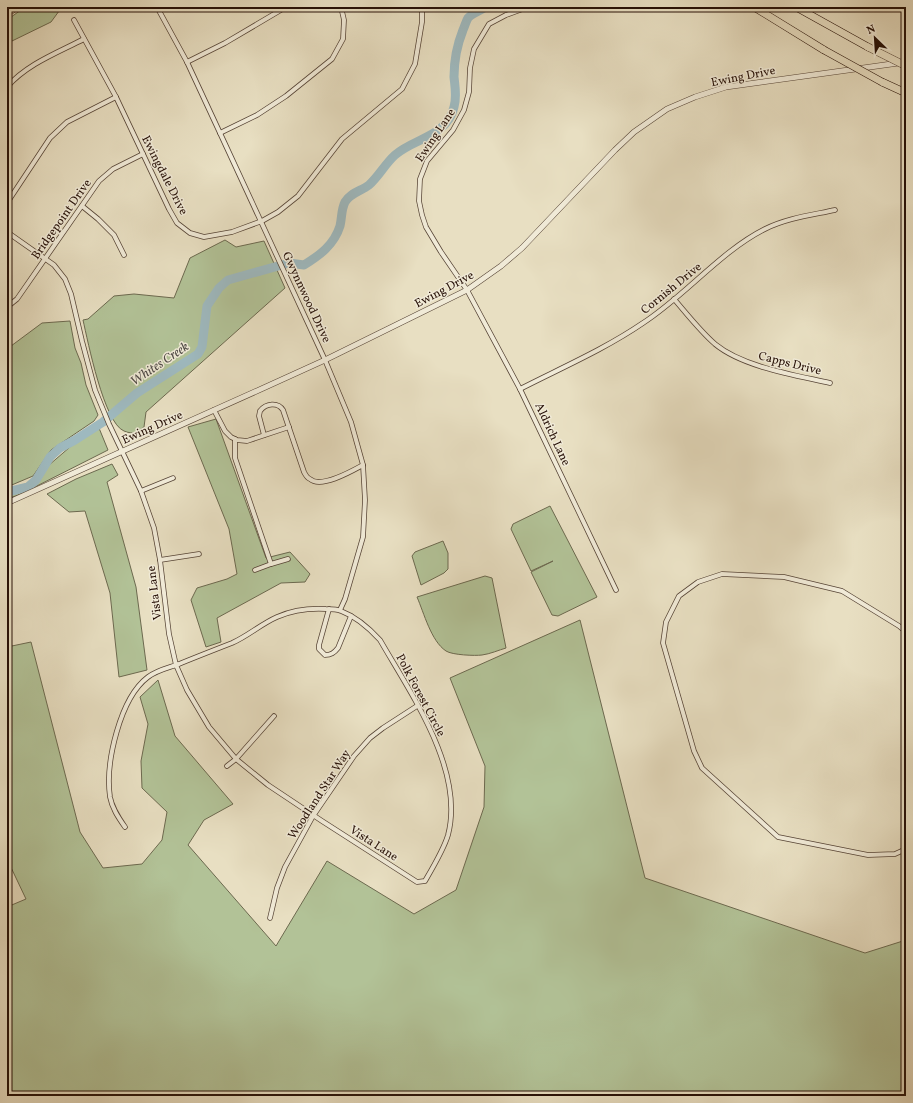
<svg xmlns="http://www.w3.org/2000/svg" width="913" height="1103" font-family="Vollkorn,serif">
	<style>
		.green { fill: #b2c297; stroke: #6c694f }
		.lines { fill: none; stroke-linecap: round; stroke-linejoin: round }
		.river { stroke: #9eb9bf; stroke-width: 9 }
		.minor-casing { stroke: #564436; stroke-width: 5.5 }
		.tertiary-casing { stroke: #564436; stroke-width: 6 }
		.motorway-casing { stroke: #261007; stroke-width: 8 }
		.minor { stroke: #f0ead7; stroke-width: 4 }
		.tertiary { stroke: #f0ead7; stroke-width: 5 }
		.motorway { stroke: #e8dfc2; stroke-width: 7 }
		.motorway-bridge-casing { stroke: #261007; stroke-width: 8; stroke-linecap: butt }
		.motorway-bridge { stroke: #e8dfc2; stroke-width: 7 }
		.labels { text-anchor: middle; stroke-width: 3; stroke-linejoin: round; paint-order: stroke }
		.street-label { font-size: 12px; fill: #261007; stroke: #f0ead7 }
		.water-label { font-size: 13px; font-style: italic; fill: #504b47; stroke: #f0ead7 }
	</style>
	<rect width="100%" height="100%" fill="#e8dfc2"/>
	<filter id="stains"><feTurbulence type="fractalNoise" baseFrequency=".005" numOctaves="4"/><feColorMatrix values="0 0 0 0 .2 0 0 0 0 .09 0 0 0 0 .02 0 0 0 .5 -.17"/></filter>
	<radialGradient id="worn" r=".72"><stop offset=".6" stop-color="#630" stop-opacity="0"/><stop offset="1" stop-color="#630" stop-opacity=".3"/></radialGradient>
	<g class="green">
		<polygon points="25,7 62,7 51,22 12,41 7,45 7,20"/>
		<path d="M225,240L236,247L264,241L285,288L146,412L144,427L136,433C133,433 128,433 124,431C104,423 88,342 83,320L88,319L114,296L134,294L174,298L190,258Z"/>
		<polygon points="70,321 75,348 81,363 86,385 98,415 94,421 51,450 33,476 7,487 7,349 42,323"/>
		<polygon points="216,419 266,558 290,552 310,574 305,582 281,583 217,618 221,642 206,647 191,600 197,588 227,579 237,574 229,529 188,427"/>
		<polygon points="99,428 108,450 21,494 7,499 7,495 19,492 33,485 49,465 77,441"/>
		<polygon points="112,464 118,475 107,482 136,587 147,670 119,677 110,593 85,511 69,512 47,494 76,479"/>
		<polygon points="550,506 597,597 558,616 552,615 531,572 553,561 531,571 511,529 513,524"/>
		<polygon points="443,541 448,553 448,569 444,573 421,585 412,556 415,552"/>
		<path d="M485,576L492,578L506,648C499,650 490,654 482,655C475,656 452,655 446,651C431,641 424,613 417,597Z"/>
		<polygon points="580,620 645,878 865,953 906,940 906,1096 7,1096 7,907 26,899 7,859 7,647 31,642 80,832 103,868 142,864 162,840 167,812 142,788 141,761 148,724 140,697 158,680 175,736 233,804 204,820 188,845 276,946 327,861 414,914 456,890 484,807 485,766 450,678"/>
	</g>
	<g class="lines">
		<path class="river" d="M7,492L28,487L36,480L50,457L60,448L75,440L103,422L137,393L198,354L202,347L207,306L219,288L228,280L289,263L304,265C320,255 334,245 340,226C342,218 341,210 345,202C350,193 361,191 369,185C379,176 385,164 395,155C414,138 447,137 454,107C457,97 455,87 454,77C454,60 457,45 463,30C465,26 466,21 468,18C471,14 481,10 486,7"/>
		<defs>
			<g id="minor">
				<polyline points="157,7 187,62 220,133 325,360 351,422 363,465 365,500 363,537 345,599 340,610"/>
				<polyline points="528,7 506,15 489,24 474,49 470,68 469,92 464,110 453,130 427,161 420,179 419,201 422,215 426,227 441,252 467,290 520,389 616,590"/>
				<polyline points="74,20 116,97 169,209 177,223 190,233 204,237 232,232 262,221 278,212 298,196 342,139 402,89 415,64 422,22 422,7"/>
				<polyline points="187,62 225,43 286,7"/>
				<path d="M7,87C27,64 57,53 84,39"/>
				<polyline points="220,133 257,115 286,96 332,59 343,39 344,20 341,7"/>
				<polyline points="7,203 50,138 67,122 116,97"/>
				<polyline points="82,206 98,219 114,235 124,255"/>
				<path d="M7,232L54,265L65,279L71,294L82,341L95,390L109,424L141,491L154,528L160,560L169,634L176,665L187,690L209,727L236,759L268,785L322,821L417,882L425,881C432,869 444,849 448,835C465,770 411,694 380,640C369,628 357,617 341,611C337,609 331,609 326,609C308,608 293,610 277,617C261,624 248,636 232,643C214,650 196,657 179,664C168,668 157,670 148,677C120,698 105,763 110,797C112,808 118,817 125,827"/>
				<path d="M674,299C687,314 700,331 715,344C743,367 795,375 830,383"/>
				<polyline points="7,307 17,299 99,181 113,169 143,154"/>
				<path d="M520,389C561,368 605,349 643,323C685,296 721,251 765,229C787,218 812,215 835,210"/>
				<polyline points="214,410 225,431 231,437 237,440 247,441 289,427"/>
				<path d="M264,435L259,416L260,411C266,403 278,402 283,410L304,472C305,474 307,478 310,479C321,489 352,471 363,465"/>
				<polyline points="235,439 235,458 271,564 255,570"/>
				<polyline points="141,491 173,478"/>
				<polyline points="160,560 199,554"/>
				<polyline points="271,564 288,559"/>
				<path d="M329,609L319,645V649L325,655C331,655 334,653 338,648L351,616"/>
				<polyline points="906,632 899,626 842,591 784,577 722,574 698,582 679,596 666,622 663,643 694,751 702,768 778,837 868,855 895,854 906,849"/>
				<polyline points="227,766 236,759 274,716"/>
				<polyline points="270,918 277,888 285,867 313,816 354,756 370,738 383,728 417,706"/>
			</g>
			<polyline id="tertiary" points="7,503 259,390 325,360 467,290 501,266 522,248 615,150 634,132 667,109 695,97 726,87 906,62"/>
			<g id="motorway">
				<polyline points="754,7 824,50"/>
				<polyline points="796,7 868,47"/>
				<polyline points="7,13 16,7"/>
				<polyline points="882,82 906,93"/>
			</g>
		</defs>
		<use href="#minor" class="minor-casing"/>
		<use href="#tertiary" class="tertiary-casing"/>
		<use href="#motorway" class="motorway-casing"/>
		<use href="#minor" class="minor"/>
		<use href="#tertiary" class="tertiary"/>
		<use href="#motorway" class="motorway"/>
		<defs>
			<g id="motorway-bridge">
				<polyline points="868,47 906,66"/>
				<polyline points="824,50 882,82"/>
			</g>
		</defs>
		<use href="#motorway-bridge" class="motorway-bridge-casing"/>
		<use href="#motorway-bridge" class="motorway-bridge"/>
	</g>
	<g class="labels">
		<g class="street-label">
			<text transform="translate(743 76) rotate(-11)" y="4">Ewing Drive</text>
			<text transform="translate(435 135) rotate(-56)" y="4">Ewing Lane</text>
			<text transform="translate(165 175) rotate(63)" y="4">Ewingdale Drive</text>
			<text transform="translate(61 219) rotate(-55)" y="4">Bridgepoint Drive</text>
			<text transform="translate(671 288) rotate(-39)" y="4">Cornish Drive</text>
			<text transform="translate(444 289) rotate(-28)" y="4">Ewing Drive</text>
			<text transform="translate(307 297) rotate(65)" y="4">Gwynnwood Drive</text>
			<text transform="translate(790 363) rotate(14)" y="4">Capps Drive</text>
			<text transform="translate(152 427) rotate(-24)" y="4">Ewing Drive</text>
			<text transform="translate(553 434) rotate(65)" y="4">Aldrich Lane</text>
			<text transform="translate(154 593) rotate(-97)" y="4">Vista Lane</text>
			<text transform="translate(421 695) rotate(62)" y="4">Polk Forest Circle</text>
			<text transform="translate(319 794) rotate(-57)" y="4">Woodland Star Way</text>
			<text transform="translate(374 843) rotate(33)" y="4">Vista Lane</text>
		</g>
		<g class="water-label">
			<text transform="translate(159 363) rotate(-34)" y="5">Whites Creek</text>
		</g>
	</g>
	<rect width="913" height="1103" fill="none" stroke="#e8dfc2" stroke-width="24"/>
	<rect x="8" y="8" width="897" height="1087" fill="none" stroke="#261007" stroke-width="2"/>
	<rect x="12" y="12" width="889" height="1079" fill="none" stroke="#261007"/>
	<g transform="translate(875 38) rotate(335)" stroke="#f0ead7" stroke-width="3" paint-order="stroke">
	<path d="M0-3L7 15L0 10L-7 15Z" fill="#261007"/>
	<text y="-6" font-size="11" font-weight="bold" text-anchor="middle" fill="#261007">N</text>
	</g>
	<rect width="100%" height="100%" filter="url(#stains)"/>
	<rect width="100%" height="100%" fill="url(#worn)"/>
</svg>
